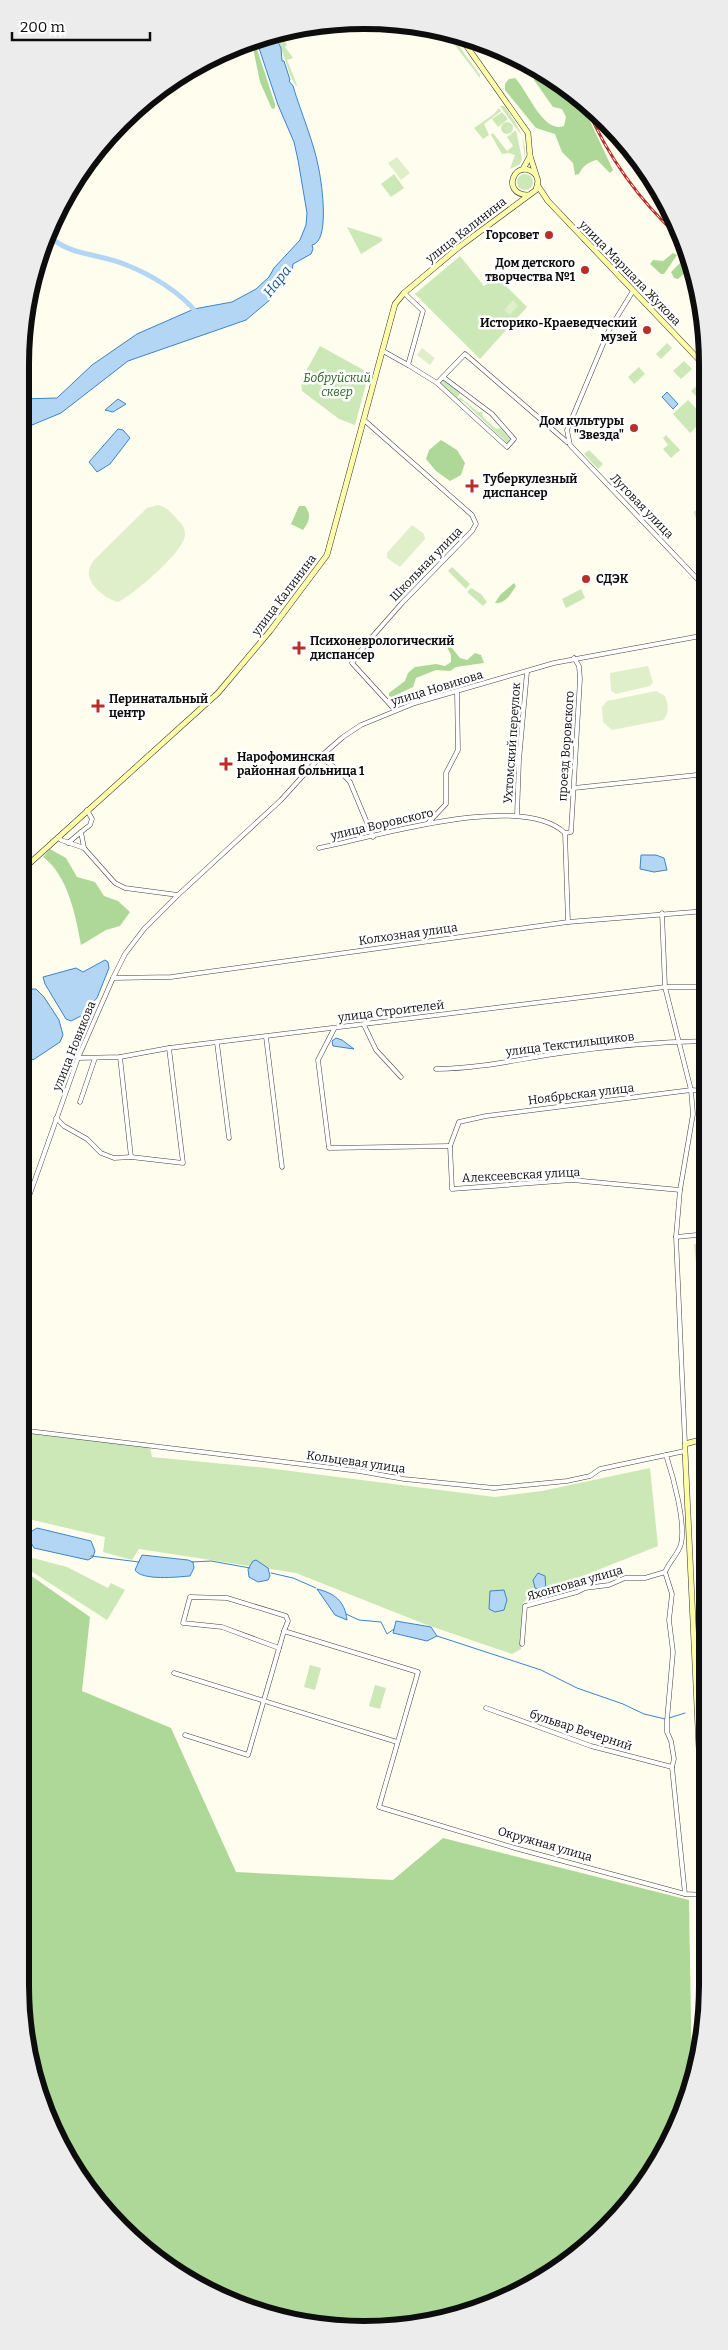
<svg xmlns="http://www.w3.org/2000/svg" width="728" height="2350" font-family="Bitter,serif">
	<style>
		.green { fill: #cce8b7 }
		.forest { fill: #aed897 }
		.pitch { fill: #dfefc9 }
		.water { fill: #b3d6f5; stroke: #3b84ca }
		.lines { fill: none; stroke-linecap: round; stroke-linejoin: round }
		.stream { stroke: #3b84ca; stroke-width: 1 }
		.canal { stroke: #b3d6f5; stroke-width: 5 }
		.street-casing { stroke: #404040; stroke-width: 5 }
		.secondary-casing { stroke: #2f2f2f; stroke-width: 6 }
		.street { stroke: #fff; stroke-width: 4 }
		.secondary { stroke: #fdfca9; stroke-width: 5 }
		.rail-casing { stroke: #b92e28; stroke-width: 3 }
		.rail { stroke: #fff; stroke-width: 1; stroke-dasharray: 4; stroke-linecap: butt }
		.poi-dot { fill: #b92e28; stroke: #fff; stroke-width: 2 }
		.labels { text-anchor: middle; stroke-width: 5; stroke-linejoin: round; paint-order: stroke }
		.street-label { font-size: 12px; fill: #0d0d0d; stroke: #fff }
		.poi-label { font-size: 12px; font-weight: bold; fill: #0d0d0d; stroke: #fff; text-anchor: start }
		.park-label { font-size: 12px; font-style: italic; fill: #26631f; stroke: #fff }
		.water-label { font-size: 14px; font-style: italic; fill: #19569b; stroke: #fff }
		.rim { fill: none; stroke: #0d0d0d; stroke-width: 6 }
	</style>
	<rect width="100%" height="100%" fill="#fffded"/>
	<g class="green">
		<polygon points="445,32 451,35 480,75 480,78"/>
		<polygon points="282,36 287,45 285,47 293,58 287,60 297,85 296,86 290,75 278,38"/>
		<path d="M500,106H504C516,122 527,138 525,159L522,136Z"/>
		<polygon points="499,108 501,111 484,124 489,135 483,139 474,128 494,114"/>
		<polygon points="502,112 508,119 498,127 492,119"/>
		<circle cx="507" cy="128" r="6"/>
		<polygon points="516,130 522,159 520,164 510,169 515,155 509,153 502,154 491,135 493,133 507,151 513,146 507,137"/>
		<polygon points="394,174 404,188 391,197 381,184"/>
		<circle cx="525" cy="182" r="8"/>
		<polygon points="347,227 382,238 382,241 361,254"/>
		<polygon points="460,256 484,286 497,277 527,307 480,359 415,294"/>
		<polygon points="667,343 672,348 661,359 656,354"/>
		<polygon points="320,346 369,373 355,425 339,419 302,391 301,380"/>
		<polygon points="684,361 692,369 681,379 673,371"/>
		<polygon points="639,367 645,374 634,384 628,377"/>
		<polygon points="443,379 460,393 456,400 438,384"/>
		<polygon points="702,381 705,384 705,406 691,391"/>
		<polygon points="460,397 478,412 482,412 483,417 496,429 500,428 510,438 508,444 463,401 457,400"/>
		<polygon points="688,400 705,418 690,433 673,414"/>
		<polygon points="666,435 680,450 671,458 663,449 668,445 663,438"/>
		<polygon points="589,450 603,464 598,469 584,454"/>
		<polygon points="699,507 705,507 705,523 697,522 694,512"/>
		<polygon points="452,567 470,584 466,589 448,571"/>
		<polygon points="471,588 481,594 487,602 483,606 467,592"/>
		<polygon points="581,589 585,598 566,608 562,599"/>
		<polygon points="694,1244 707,1246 707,1364"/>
		<polygon points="20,1432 150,1447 152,1457 267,1468 495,1497 542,1491 650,1468 658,1546 530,1597 523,1603 521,1649 512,1654 427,1625 296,1573 139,1549 132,1560 103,1552 105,1537 20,1517"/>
		<polygon points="20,1557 28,1561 33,1558 67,1567 108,1588 111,1583 125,1590 107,1620 20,1564"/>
		<polygon points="310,1665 321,1668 315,1690 304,1687"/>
		<polygon points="375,1685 386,1688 380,1709 369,1706"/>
	</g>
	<g class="forest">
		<polygon points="254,40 275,104 275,108 272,109 260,82 252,43"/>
		<path d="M547,75L582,104L613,170L610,173L597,160C588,162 583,166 579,174L575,175L573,163L562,152L555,134L536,128L505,90V84L509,79L515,78C528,91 543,134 564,126L566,117L562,109L553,107L534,80L535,77L541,81L547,79Z"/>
		<polygon points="673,253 677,255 664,274 661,274 650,264 653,260 663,261"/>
		<polygon points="682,261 688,261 691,272 687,271 678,279 674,278 671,272"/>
		<polygon points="441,440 457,450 465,463 461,475 450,481 436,471 426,459 429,450"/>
		<path d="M299,506H305C312,515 309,522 303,530L291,524Z"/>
		<path d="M514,583L516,586C511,594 505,604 495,603L500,595Z"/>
		<polygon points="445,643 448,643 460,658 467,660 475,653 481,655 484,663 456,667 450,671 436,670 416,678 413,687 392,697 389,696 389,693 405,681 408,673 415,667 436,664 445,666 451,662 451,655"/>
		<path d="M50,849L66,858L77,877L95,882L104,896L118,901L130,912L120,926L106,930L81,945C76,917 68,875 43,857Z"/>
		<polygon points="20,1568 90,1617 82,1691 171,1728 236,1872 393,1880 443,1838 689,1900 692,2085 682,2118 650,2177 607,2229 555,2272 453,2318 387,2329 319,2327 212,2294 155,2259 106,2213 46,2117 27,2053 20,1986"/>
	</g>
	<g class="pitch">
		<polygon points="397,157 410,173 401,180 388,163"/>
		<polygon points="513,300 518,306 510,315 504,310"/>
		<polygon points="422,348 435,358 430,365 417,355"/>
		<path d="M158,505C167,507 170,512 176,518C182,524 185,527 185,535C184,552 133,595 118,602C106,599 87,585 89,571C89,568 92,563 94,560L147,508Z"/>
		<polygon points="412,525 424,534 425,539 400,567 387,558 387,553"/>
		<polygon points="648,666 653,682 650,686 616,694 611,691 610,673"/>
		<path d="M656,691L665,696C668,705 670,712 663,720L612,730L603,722L602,707L607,701Z"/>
	</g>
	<g class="water">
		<path d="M274,34L281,48L282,61H284L290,80L289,81L293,86C301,113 314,142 319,170C322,185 330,242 312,245L313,249L311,254L293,264L292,271L271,299L246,320L128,361L61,413L20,430V399L57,398L92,365L137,334L194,309L232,302L256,289L269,277L274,268L300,240L306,225L307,213L298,160L294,142L278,105L256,39Z"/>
		<polygon points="667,392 678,404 673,409 662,397"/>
		<polygon points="118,399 126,404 113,412 105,410"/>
		<polygon points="118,429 123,430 130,438 110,464 97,472 89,462"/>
		<polygon points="641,855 656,855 664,858 667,870 654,872 640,869"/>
		<polygon points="105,960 108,962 109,968 97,998 81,1016 71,1021 66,1019 45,984 43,977 76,968 83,972"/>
		<polygon points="32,989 36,989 44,997 59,1020 63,1035 60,1042 33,1060 20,1049 20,993"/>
		<polygon points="336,1038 342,1040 354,1049 333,1046 332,1041"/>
		<polygon points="37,1528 91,1541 95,1551 93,1557 88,1560 34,1548 28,1537 29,1533"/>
		<path d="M142,1555L188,1560L193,1562L194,1568L190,1576C177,1577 142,1581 135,1570Z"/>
		<polygon points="256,1560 268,1568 270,1576 268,1580 258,1582 249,1577 248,1569 253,1561"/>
		<polygon points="538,1573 545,1576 546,1589 541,1591 535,1588 533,1580"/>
		<path d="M317,1589C334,1593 345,1601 347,1620L335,1615Z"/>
		<polygon points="504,1590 507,1600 504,1610 495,1612 489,1609 490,1591"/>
		<polygon points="396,1621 431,1627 437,1636 427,1641 393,1633"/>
	</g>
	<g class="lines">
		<g class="stream">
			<polyline points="20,1549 23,1552 31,1545"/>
			<polyline points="91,1556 139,1562"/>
			<polyline points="192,1562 211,1561 250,1568"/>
			<polyline points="271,1573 293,1578 316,1588"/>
			<polyline points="346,1614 359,1620 381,1622 387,1634 394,1629"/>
			<polyline points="437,1636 541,1670 577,1688 623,1704 644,1714 665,1719"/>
			<polyline points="669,1718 685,1713"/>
		</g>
		<path class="canal" d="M46,233C67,256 97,253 124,264C150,274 179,291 197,313"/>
		<defs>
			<g id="street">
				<polyline points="633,291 609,330 567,430 570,445 705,587"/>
				<polyline points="383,351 408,365 423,311 404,293"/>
				<polyline points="408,365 437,383 465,354 567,442"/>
				<polyline points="437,383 507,447 514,439 492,414 443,377"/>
				<polyline points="364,420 472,515 476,524 472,531 402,603 365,645 352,663 395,710"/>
				<polyline points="320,757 341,772 350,782 373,837"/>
				<polyline points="574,788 706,774"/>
				<polyline points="87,810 92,819 90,825 81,832 84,848 115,883 125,888 178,895 281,800 320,757 343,737 361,725 415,703 554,663 706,635"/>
				<polyline points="517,815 519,760 527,672"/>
				<polyline points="429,822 446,804 446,773 458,750 457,691"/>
				<polyline points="565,833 571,832 580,679 579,666 574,658"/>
				<polyline points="58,837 61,840 84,848"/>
				<polyline points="68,843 81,832"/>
				<path d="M319,848C375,837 521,791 565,833L568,922"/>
				<polyline points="662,913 665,987 691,1090 693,1114 680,1190 676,1237 685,1444"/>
				<polyline points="113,978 171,977 568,922 706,911"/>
				<polyline points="364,1025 376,1050 401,1077"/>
				<polyline points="334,1029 318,1060 329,1148 450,1146"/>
				<polyline points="266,1037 282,1167"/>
				<polyline points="217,1043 229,1138"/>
				<polyline points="120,1057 131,1157"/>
				<polyline points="78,1058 120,1057 169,1048 665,987 706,987"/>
				<path d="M436,1069C478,1069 519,1059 561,1053C609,1046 658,1042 706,1041"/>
				<polyline points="80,1102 95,1058"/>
				<polyline points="56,1118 64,1126 87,1139 101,1153 114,1158 131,1157 183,1163 169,1048"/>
				<polyline points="680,1190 572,1180 452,1189 450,1146 459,1122 486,1116 691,1090 706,1091"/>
				<polyline points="20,1222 78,1058 113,978 125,954 144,929 178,895"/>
				<polyline points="676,1237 707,1234"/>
				<polyline points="20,1430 359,1471 404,1479 494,1488 567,1481 590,1476 600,1469 685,1451"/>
				<path d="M666,1455C673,1476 686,1523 681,1544C679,1553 669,1562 665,1572L672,1594L669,1620L673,1652L667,1720V1732L671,1741L674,1759L672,1767L685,1894"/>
				<polyline points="522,1644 525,1606 577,1592 585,1588 609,1585 625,1578 645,1578 665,1572"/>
				<polyline points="279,1648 222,1627 183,1623 190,1597 227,1598 286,1616 288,1621 284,1631"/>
				<polyline points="174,1673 397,1742"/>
				<polyline points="486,1708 591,1746 672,1767"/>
				<polyline points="185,1735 248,1755 284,1631 418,1672 379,1807 515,1848 685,1894 706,1895"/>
			</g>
			<g id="secondary">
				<polyline points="523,169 530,156"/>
				<polyline points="538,186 548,201 705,366"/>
				<path d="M528,195C499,194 516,156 535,174"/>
				<polyline points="20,872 218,693 270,631 327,555 395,304 404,293 459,247 536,190 538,181 530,156 528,133 461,38"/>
				<polyline points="707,1438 685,1444 685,1451 708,1941"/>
			</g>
		</defs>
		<use href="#street" class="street-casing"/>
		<use href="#secondary" class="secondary-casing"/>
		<use href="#street" class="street"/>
		<use href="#secondary" class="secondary"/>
		<defs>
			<path id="rail" d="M587,108C608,157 641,202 680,238"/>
		</defs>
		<use href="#rail" class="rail-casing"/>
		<use href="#rail" class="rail"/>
	</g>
	<g class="poi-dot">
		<circle cx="549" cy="235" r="5"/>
		<circle cx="585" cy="270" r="5"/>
		<circle cx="647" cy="330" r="5"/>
		<circle cx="634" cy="428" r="5"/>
		<path d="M469.5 478.5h5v5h5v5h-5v5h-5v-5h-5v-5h5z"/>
		<circle cx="586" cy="579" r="5"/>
		<path d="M296.5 640.5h5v5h5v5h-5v5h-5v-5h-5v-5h5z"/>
		<path d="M95.5 698.5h5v5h5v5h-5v5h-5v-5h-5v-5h5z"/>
		<path d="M223.5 756.5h5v5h5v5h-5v5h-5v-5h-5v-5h5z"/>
	</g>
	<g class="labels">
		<g class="street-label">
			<text transform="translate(466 230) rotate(-38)" y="4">улица Калинина</text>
			<text transform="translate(630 273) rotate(46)" y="4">улица Маршала Жукова</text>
			<text transform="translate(642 506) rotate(46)" y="4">Луговая улица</text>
			<text transform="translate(426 564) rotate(-46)" y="4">Школьная улица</text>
			<text transform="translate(284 595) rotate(-53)" y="4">улица Калинина</text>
			<text transform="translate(437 688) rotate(-17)" y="4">улица Новикова</text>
			<text transform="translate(512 743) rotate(-86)" y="4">Ухтомский переулок</text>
			<text transform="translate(566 746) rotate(-86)" y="4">проезд Воровского</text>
			<text transform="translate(382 824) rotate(-13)" y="4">улица Воровского</text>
			<text transform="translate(408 934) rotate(-8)" y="4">Колхозная улица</text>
			<text transform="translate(391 1011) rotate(-7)" y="4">улица Строителей</text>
			<text transform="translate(570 1044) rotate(-7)" y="4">улица Текстильщиков</text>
			<text transform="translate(74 1046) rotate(-68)" y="4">улица Новикова</text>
			<text transform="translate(581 1094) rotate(-7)" y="4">Ноябрьская улица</text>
			<text transform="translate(521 1175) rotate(-3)" y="4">Алексеевская улица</text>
			<text transform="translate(356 1462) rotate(8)" y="4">Кольцевая улица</text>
			<text transform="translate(575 1583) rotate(-16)" y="4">Яхонтовая улица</text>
			<text transform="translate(581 1730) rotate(18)" y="4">бульвар Вечерний</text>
			<text transform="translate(545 1844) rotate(16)" y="4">Окружная улица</text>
		</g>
		<g class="poi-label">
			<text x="539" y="239" text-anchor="end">Горсовет</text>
			<text x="575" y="267" text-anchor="end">Дом детского<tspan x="575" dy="14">творчества №1</tspan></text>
			<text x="637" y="327" text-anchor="end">Историко-Краеведческий<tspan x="637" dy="14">музей</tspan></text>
			<text x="624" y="425" text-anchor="end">Дом культуры<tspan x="624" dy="14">"Звезда"</tspan></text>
			<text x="483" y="483">Туберкулезный<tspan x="483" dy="14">диспансер</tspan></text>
			<text x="596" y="583">СДЭК</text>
			<text x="310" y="645">Психоневрологический<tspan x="310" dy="14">диспансер</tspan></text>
			<text x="109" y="703">Перинатальный<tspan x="109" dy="14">центр</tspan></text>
			<text x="237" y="761">Нарофоминская<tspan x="237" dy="14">районная больница 1</tspan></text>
		</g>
		<g class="park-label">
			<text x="337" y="382">Бобруйский<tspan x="337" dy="14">сквер</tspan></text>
		</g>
		<g class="water-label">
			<text transform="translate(277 281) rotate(-52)" y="5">Нара</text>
		</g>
	</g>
	<path d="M0 0H728V2350H0ZM364 29H364A335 335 0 0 1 699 364V1986A335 335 0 0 1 364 2321H364A335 335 0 0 1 29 1986V364A335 335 0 0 1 364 29Z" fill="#ececec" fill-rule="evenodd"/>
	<path class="rim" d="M364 29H364A335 335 0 0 1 699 364V1986A335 335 0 0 1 364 2321H364A335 335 0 0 1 29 1986V364A335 335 0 0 1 364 29Z"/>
	<path d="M12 32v8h138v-8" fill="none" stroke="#0d0d0d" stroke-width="2.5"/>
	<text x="20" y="32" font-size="15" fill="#0d0d0d" stroke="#ffffff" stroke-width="4" paint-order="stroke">200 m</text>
</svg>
